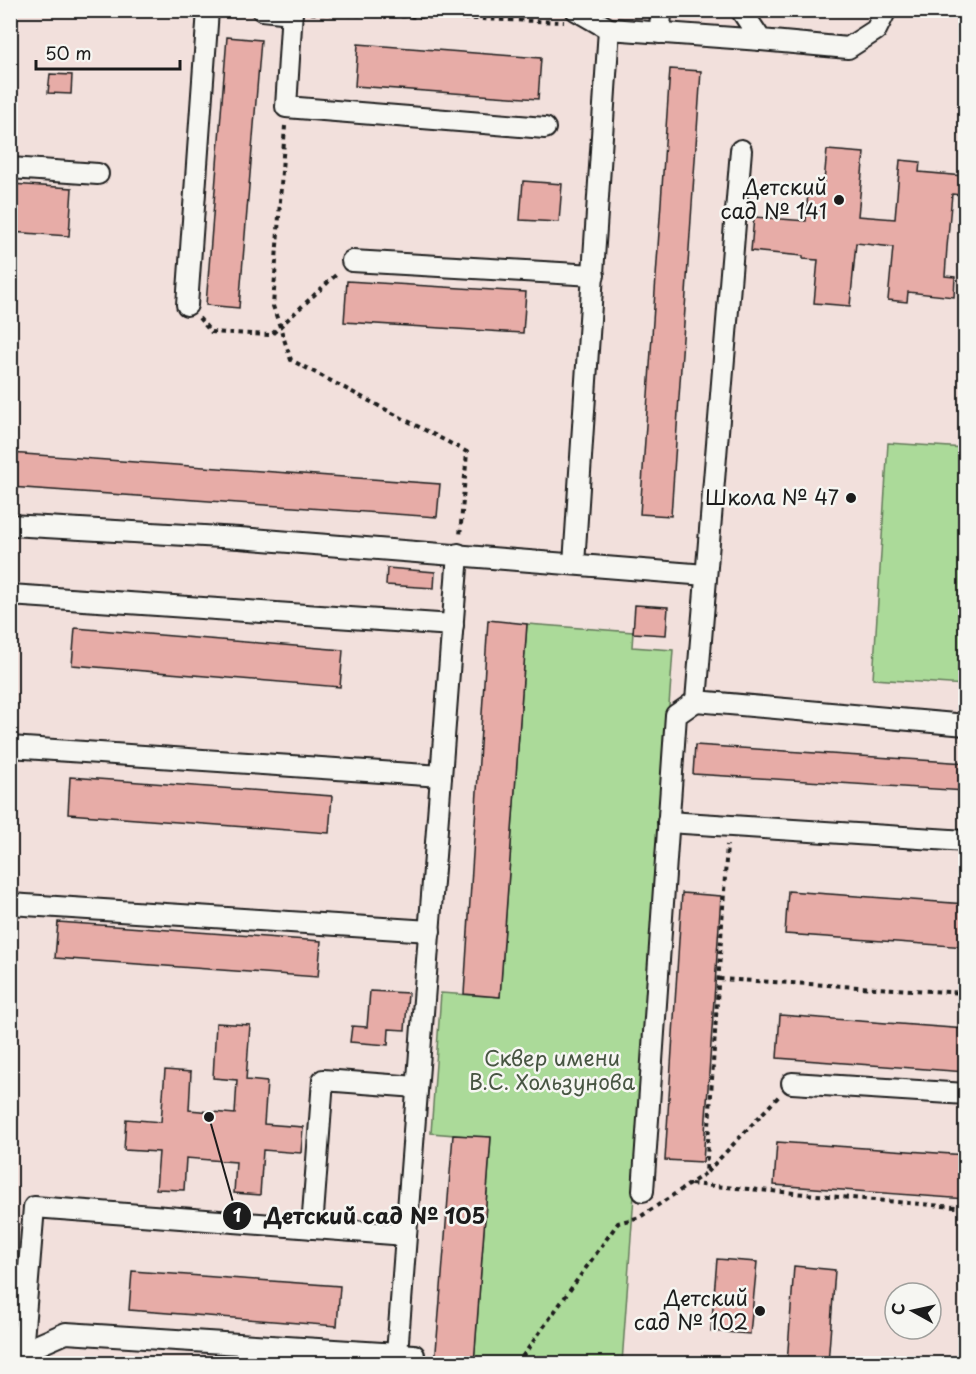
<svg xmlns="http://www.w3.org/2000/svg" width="976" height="1374" font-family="'Playpen Sans',sans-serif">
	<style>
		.green { fill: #abda99; stroke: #647b5a; stroke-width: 1.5 }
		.building { fill: #e7aca7; stroke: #1c1c1c; stroke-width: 1.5 }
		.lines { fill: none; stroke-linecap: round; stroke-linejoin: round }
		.minor-casing { stroke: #1c1c1c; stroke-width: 24 }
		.path { stroke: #1c1c1c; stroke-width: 4; stroke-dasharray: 4.5 4.5; stroke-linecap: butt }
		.minor { stroke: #f6f6f2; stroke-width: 20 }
		.poi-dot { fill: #1c1c1c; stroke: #f6f6f2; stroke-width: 2 }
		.labels { text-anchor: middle; stroke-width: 5; stroke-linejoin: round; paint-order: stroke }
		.poi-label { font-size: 21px; fill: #1c1c1c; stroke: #f6f6f2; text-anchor: end }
		.park-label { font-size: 21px; fill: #475542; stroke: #f6f6f2 }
		.leader { fill: none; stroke: #1c1c1c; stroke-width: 2 }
		.callout-dot { fill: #1c1c1c; stroke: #f6f6f2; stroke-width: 2 }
		.mark-label { font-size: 18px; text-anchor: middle; font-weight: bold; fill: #fff }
		.callout-label { font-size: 22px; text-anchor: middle; font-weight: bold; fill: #1c1c1c; stroke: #f6f6f2; stroke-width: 5; stroke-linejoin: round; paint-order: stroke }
	</style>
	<rect width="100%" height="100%" fill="#f2e0dc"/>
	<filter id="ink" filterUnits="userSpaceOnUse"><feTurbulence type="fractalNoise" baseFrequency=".0167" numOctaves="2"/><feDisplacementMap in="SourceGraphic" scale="12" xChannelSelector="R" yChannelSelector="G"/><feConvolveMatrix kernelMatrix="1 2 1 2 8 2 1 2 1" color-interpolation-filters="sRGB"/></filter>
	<g filter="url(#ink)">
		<g class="green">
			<polygon points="888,443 965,448 965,685 873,679"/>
			<polygon points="527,624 633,632 632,647 673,650 622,1363 474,1363 491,1138 431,1133 441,993 500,997"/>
		</g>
		<g class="building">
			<polygon points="227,37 261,40 239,308 206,305"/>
			<polygon points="358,44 541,58 538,99 355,86"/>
			<polygon points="670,69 701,71 671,516 640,514"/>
			<polygon points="50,74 72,75 71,94 48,93"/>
			<polygon points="827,150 864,153 858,216 895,219 900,160 920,162 919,172 964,176 962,195 952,194 947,247 945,276 955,277 954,297 908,292 907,302 888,300 893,247 856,243 850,306 814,303 818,260 803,259 803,256 751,251 754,217 806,221 808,191 823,192"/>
			<polygon points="523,181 562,184 559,222 520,220"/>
			<polygon points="11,184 72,188 69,236 10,232"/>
			<polygon points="347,281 526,292 523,333 344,322"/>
			<polygon points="10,453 440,484 437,517 10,487"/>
			<polygon points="387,568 435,572 434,588 386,585"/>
			<polygon points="635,605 668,607 666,635 633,633"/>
			<polygon points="488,620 527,624 500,997 464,994"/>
			<polygon points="75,628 343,650 340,687 72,665"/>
			<polygon points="695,745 966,763 966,791 693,774"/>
			<polygon points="70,777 332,796 329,833 68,814"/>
			<polygon points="788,891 966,904 966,947 785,934"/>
			<polygon points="682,893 721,896 703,1162 665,1160"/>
			<polygon points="58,922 321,941 318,977 55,958"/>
			<polygon points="370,991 408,993 405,1030 389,1029 388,1045 350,1042 352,1026 367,1027"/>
			<polygon points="780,1015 966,1029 966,1072 777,1058"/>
			<polygon points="216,1023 250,1025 246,1080 267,1082 264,1124 303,1127 301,1153 263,1150 260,1195 234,1193 236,1162 186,1158 184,1190 156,1189 159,1152 124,1150 126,1119 161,1122 165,1070 191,1072 189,1110 235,1114 237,1080 213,1078"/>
			<polygon points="453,1135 491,1137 474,1364 435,1364"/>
			<polygon points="777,1142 966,1155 966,1199 774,1185"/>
			<polygon points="717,1259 757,1262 750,1334 711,1331"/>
			<polygon points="794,1266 835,1270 828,1364 787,1364"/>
			<polygon points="132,1271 340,1286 337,1326 129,1310"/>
		</g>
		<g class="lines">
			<defs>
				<g id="minor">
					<polyline points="262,10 292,13"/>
					<polyline points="292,10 286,107 545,128"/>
					<polyline points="576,10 609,29"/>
					<polyline points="741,10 761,40 848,48 876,30 886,10"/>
					<polyline points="660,33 661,10"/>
					<polyline points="741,150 696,701 966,725"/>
					<polyline points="10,168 98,174"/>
					<polyline points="352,261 594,275"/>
					<polyline points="187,305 208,10"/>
					<polyline points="10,525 239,538 706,575"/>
					<polyline points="574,564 609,29 761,40"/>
					<polyline points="10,595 453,625"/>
					<polyline points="10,747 441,776"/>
					<polyline points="668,822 966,841"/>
					<polyline points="10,904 430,931"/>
					<polyline points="792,1083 966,1094"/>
					<polyline points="643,1191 676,715 696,701"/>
					<polyline points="312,1228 323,1080 417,1087"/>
					<polyline points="22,1352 34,1207 406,1235"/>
					<polyline points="397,1354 458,554"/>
					<polyline points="13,1356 66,1333 414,1355 414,1364"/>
				</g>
			</defs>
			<use href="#minor" class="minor-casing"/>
			<g class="path">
				<polyline points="311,13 564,22"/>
				<polyline points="285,126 273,306 291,360 467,452 460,536"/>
				<polyline points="199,318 211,332 271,335 338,273"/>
				<polyline points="719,979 966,993"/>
				<polyline points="707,1172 780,1095"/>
				<polyline points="691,1184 966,1208"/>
				<polyline points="517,1364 618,1223 640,1217 706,1173 727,845"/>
			</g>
			<use href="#minor" class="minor"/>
		</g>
	</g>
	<g class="poi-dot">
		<circle cx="839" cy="200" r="6"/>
		<circle cx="851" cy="498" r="6"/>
		<circle cx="760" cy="1311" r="6"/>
	</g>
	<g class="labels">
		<g class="poi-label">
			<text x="827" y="195">Детский<tspan x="827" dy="24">сад № 141</tspan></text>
			<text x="839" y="505">Школа № 47</text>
			<text x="748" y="1306">Детский<tspan x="748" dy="24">сад № 102</tspan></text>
		</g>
		<g class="park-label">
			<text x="552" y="1066">Сквер имени<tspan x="552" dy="24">В.С. Хользунова</tspan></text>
		</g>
	</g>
	<path class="leader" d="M209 1117L237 1216"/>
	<g class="callout-dot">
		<circle cx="209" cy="1117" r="6"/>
		<circle cx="237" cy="1216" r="15"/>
	</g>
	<g class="mark-label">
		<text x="237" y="1222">1</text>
	</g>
	<g class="callout-label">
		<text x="375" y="1224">Детский сад № 105</text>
	</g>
	<rect width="976" height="1374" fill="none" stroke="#f6f6f2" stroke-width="36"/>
	<rect x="18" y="18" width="940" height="1338" fill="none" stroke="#1c1c1c" stroke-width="2" filter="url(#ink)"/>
	<g transform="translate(913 1311) rotate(278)"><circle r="28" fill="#f6f6f2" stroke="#9f9f9c" stroke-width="1.5"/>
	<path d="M0-4.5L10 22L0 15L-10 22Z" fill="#1c1c1c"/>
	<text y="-9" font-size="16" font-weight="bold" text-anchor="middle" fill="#1c1c1c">С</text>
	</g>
	<path d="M36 60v9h144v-9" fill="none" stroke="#1c1c1c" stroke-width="3"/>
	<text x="45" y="60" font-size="18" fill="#1c1c1c" stroke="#f6f6f2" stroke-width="4.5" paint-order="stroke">50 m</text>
</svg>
